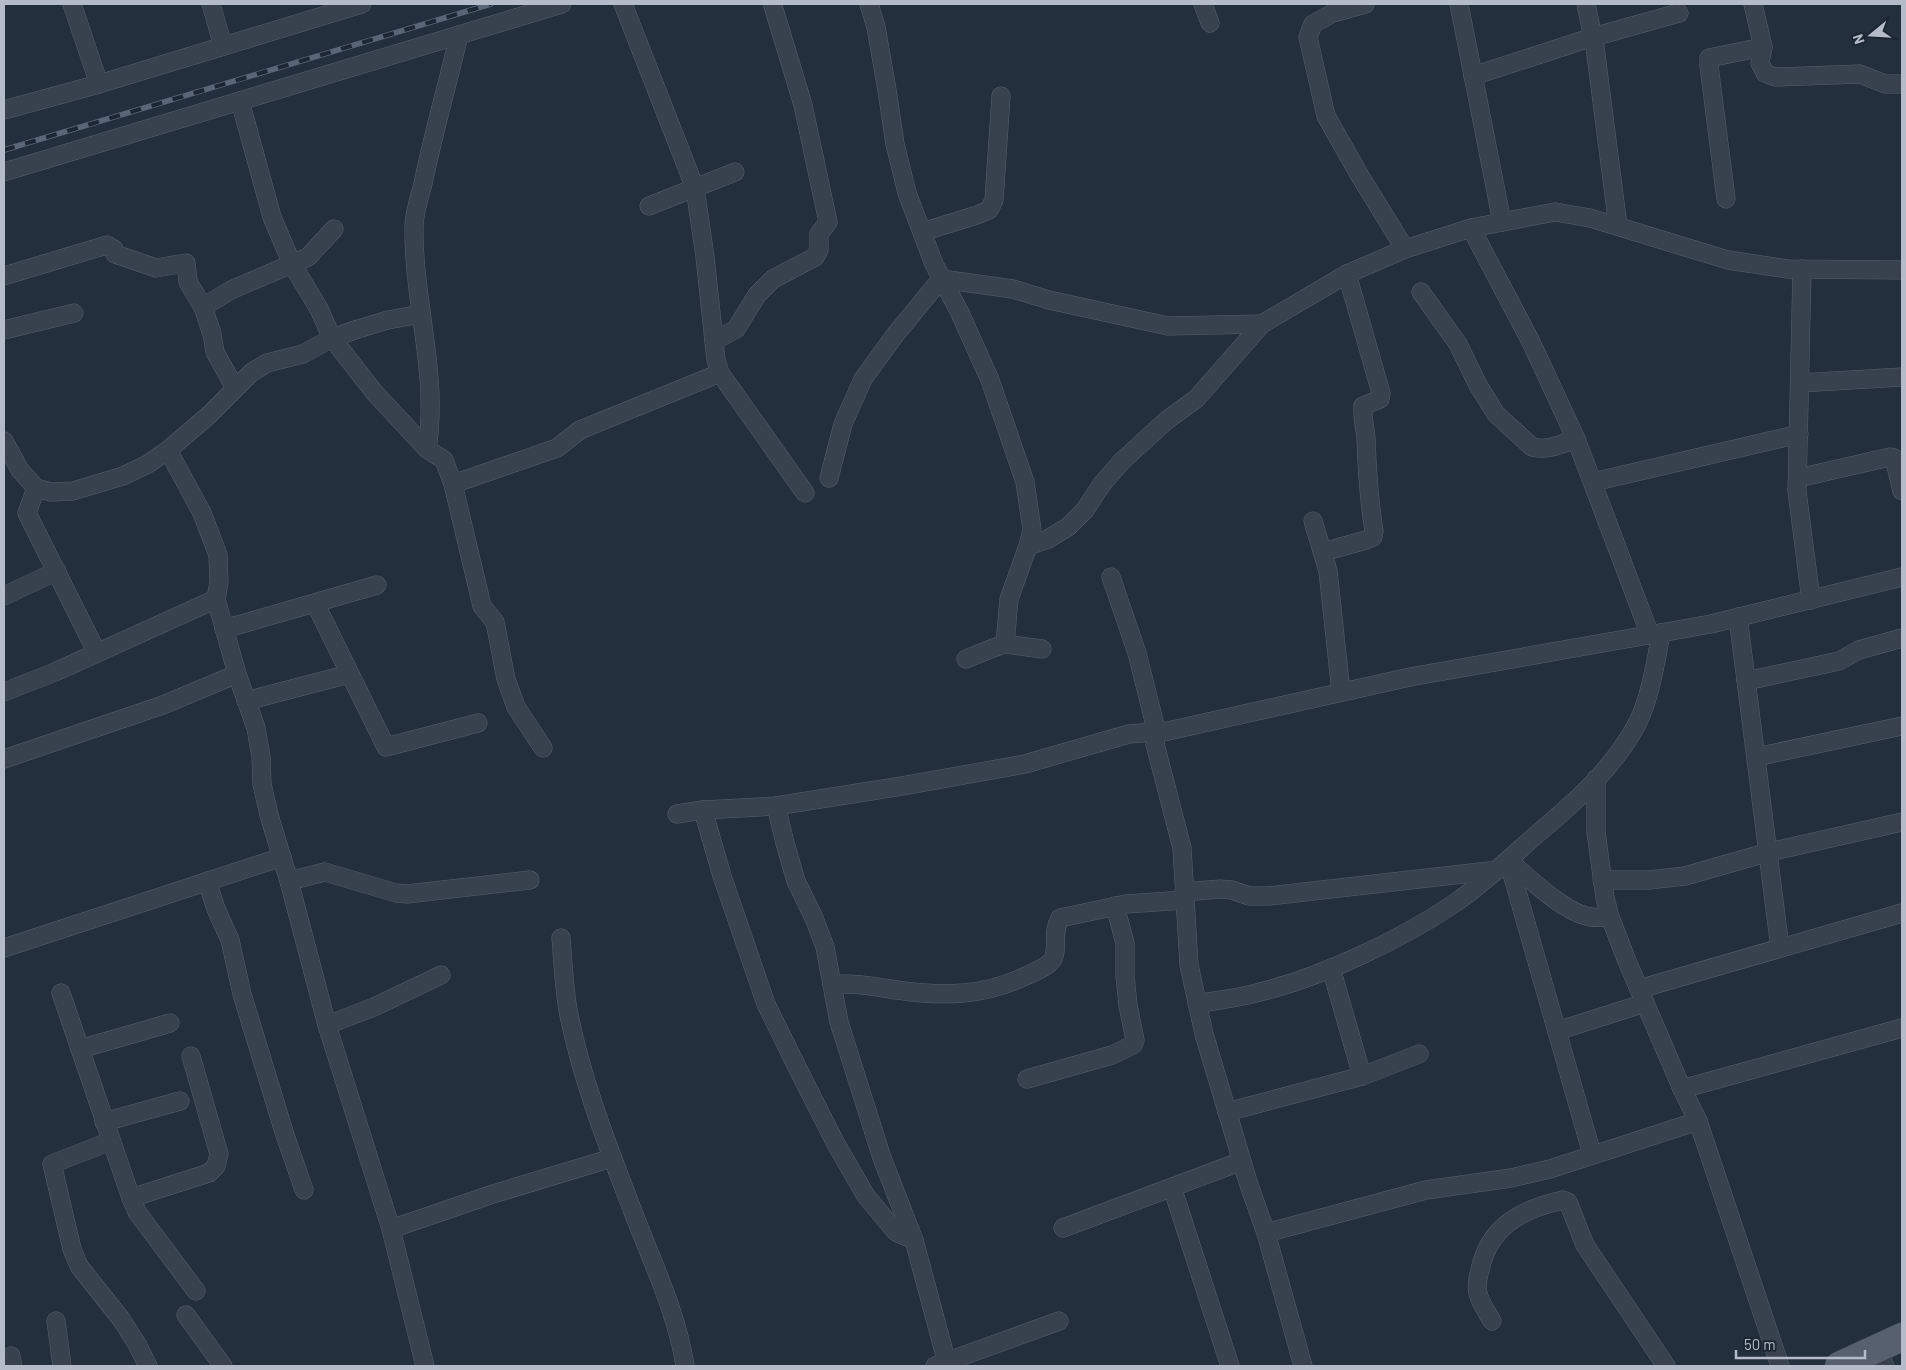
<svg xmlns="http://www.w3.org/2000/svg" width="1906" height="1370" font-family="Barlow,sans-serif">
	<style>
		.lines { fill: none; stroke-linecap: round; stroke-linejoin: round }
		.street-casing { stroke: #565f6c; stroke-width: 19 }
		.primary-casing { stroke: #414a57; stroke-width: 29 }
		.street { stroke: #38414e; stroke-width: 18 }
		.primary { stroke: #56606e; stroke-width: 28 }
		.rail-casing { stroke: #5a6575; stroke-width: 5.5 }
		.rail { stroke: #1d2633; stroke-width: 4; stroke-dasharray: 11; stroke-linecap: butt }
	</style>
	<rect width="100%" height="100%" fill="#242f3e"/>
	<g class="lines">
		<defs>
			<g id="street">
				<polyline points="72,4 99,84"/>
				<polyline points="211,4 223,46"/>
				<polyline points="623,4 695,188 705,257 716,360 720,373 805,493"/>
				<polyline points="869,4 876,27 887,90 895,144 907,193 934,264 959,311 990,380 1025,482 1032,530 1028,546 1009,599 1005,644"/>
				<polyline points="1203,4 1210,23"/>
				<polyline points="1365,4 1333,13 1313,24 1308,37 1326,116 1360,176 1405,249"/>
				<polyline points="1459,4 1502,222"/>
				<polyline points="1586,4 1595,47 1618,226"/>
				<polyline points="1753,4 1763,47 1760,63 1765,73 1775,77 1860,74 1885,84 1902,84"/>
				<polyline points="1473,76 1593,37 1679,13"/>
				<polyline points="240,101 272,217 292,264 319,309 332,338 374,392 427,449 444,460 453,484 482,606 495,622 506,679 516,707 543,748"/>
				<polyline points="4,110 99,84 362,4"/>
				<polyline points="4,172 562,4"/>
				<polyline points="1726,199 1709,66 1709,58 1763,47"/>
				<polyline points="649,206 735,172"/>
				<polyline points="1471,228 1531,342 1576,439 1650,635"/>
				<polyline points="922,232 977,215 989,210 994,200 1001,96"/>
				<polyline points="1802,269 1797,491 1811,600"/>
				<polyline points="4,276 107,245 114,249 115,254 156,268 186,263 188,282 203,307 212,334 215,352 235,388"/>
				<polyline points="941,279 1013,289 1049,300 1168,326 1262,324"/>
				<path d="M1421,292L1458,344L1478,385L1496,414L1532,447C1547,451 1562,444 1576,439"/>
				<polyline points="203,307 231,290 308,257 334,229"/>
				<polyline points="4,330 74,313"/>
				<polyline points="714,341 736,329 757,295 773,279 815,257 819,250 819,234 828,222 803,105 773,6"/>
				<polyline points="1800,383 1902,377"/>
				<polyline points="4,441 20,470 36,488 51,492 73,491 123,476 148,464 168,450 209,415 252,372 267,363 303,354 332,338 358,329 388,320 421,314"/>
				<path d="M427,449C439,374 413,302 414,227C414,211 421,194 424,179C434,130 448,83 459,35"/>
				<polyline points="168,450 202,513 218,555 219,582 216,599 237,674 256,728 261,757 262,784 269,815 289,881 327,1025 391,1229 425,1366"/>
				<polyline points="829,478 843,424 863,379 895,335 941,279"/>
				<polyline points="1798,478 1890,457 1894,458 1902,491"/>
				<polyline points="1593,482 1799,434"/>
				<polyline points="453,484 557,448 580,430 720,373"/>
				<polyline points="36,488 27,513 97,653"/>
				<polyline points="1313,521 1328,571 1341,692"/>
				<polyline points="1028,546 1048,539 1068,527 1085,510 1102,484 1122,461 1167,420 1196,399 1262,324 1347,274 1405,249 1471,228 1555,212 1590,218 1728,260 1788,269 1902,270"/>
				<path d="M1323,552L1366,540L1373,537L1374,531C1369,500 1367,469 1366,438C1365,427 1362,417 1363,406L1380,399L1381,393L1347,274"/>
				<polyline points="1111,577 1137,653 1157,733 1155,744 1182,848 1189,965 1204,1034 1249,1185 1266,1233 1303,1366"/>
				<polyline points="4,596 57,571"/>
				<polyline points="315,603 386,747 478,723"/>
				<polyline points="1738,617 1780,948"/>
				<polyline points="224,629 377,585"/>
				<polyline points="966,659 993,648 1005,644 1042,649"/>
				<polyline points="1746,681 1839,661 1859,650 1902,638"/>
				<polyline points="4,692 55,672 216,599"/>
				<polyline points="246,701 349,674"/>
				<polyline points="1756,757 1902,726"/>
				<polyline points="4,759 163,705 237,674"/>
				<polyline points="1596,779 1596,832 1605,898 1610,917 1627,961 1682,1089 1698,1121 1780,1366"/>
				<polyline points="776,806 785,843 796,881 814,918 825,947 839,1022 882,1158 914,1240 947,1363"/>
				<polyline points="703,810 722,876 766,1004 801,1075 836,1144 866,1196 896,1232 914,1240"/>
				<polyline points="677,814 703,810 776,806 902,786 1025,764 1129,734 1168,731 1410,677 1711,624 1902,577"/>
				<polyline points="1508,860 1592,1154"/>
				<path d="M1508,860C1528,877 1564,913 1591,917C1597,918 1604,917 1610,917"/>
				<polyline points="1602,880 1649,880 1685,876 1769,852 1902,822"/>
				<polyline points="207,881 216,909 230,940 242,994 284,1132 304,1190"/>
				<polyline points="289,881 325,872 396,893 407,894 530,880"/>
				<polyline points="1184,892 1220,889 1232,890 1249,896 1269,896 1498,870"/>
				<path d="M561,938C563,962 564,987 568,1010C581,1078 607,1144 632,1209C651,1260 677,1312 685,1366"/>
				<polyline points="4,948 282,857"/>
				<polyline points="1331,968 1362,1076"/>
				<path d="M832,985C854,982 874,987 897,990C944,997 984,996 1028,975C1036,971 1048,967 1053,959C1059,947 1051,935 1060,918L1126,904L1185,900"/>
				<polyline points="1639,989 1902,913"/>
				<polyline points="61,993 131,1198 137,1212 196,1291"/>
				<path d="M1197,1004C1218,1000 1240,998 1260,992C1322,977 1402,939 1455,903C1484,883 1510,858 1536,835C1574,803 1613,769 1637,724C1650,699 1656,661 1661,633"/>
				<polyline points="327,1025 374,1007 441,975"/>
				<polyline points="1557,1031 1645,1003"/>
				<polyline points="80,1049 170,1023"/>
				<polyline points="1027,1079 1112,1055 1133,1045 1135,1040 1128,1005 1125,976 1125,943 1115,906"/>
				<polyline points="1682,1089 1902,1028"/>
				<polyline points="1227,1112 1362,1076 1419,1054"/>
				<polyline points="104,1122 180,1101"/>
				<polyline points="111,1141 52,1164 72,1249 79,1266 121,1319 137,1344 148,1366"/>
				<polyline points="1172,1187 1230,1366"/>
				<polyline points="131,1198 209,1173 216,1166 219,1154 191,1056"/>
				<polyline points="1063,1228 1242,1161"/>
				<polyline points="391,1229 493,1194 612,1158"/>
				<polyline points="1266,1233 1426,1190 1511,1178 1550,1169 1698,1121"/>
				<polyline points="186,1315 223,1366"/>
				<polyline points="56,1321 62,1366"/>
				<path d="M1492,1321C1487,1312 1480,1303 1478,1293C1476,1286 1478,1277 1480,1270C1489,1226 1522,1209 1563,1200L1568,1202L1585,1245L1666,1366"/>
				<polyline points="1877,1349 1885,1366"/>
				<polyline points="11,1356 13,1366"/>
				<polyline points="935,1366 1059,1321"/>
			</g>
			<polyline id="primary" points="1839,1366 1902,1337"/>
		</defs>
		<use href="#street" class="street-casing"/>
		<use href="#primary" class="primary-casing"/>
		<use href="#street" class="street"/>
		<use href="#primary" class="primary"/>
		<defs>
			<polyline id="rail" points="4,150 491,4"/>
		</defs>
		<use href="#rail" class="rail-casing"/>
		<use href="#rail" class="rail"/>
	</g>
	<rect width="1906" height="1370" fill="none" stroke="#b4bcc9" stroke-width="10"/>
	<g transform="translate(1871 35) rotate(252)" stroke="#1d2633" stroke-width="4" paint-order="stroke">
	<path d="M0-4L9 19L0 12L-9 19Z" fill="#b4bcc9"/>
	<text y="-8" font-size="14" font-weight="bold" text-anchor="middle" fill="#b4bcc9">N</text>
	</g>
	<path d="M1736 1350v8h129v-8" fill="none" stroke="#b4bcc9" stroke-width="2.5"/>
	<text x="1744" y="1350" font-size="15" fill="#b4bcc9" stroke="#1d2633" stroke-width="4" paint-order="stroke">50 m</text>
</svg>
